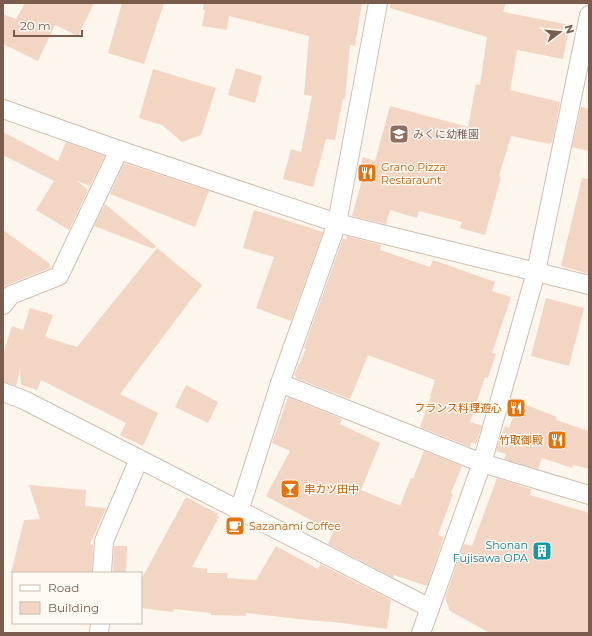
<svg xmlns="http://www.w3.org/2000/svg" width="592" height="636" font-family="Montserrat,'Noto Sans JP',sans-serif">
	<style>
		.building { fill: #f3d5c3 }
		.lines { fill: none; stroke-linecap: round; stroke-linejoin: round }
		.minor-casing { stroke: #d1beb0; stroke-width: 20 }
		.minor { stroke: #fff; stroke-width: 18 }
		.labels { text-anchor: middle; stroke-width: 3; stroke-linejoin: round; paint-order: stroke }
		.education-label { font-size: 11px; fill: #785e54; stroke: #fffaf3; text-anchor: start }
		.food-label { font-size: 11px; fill: #c56008; stroke: #fffaf3; text-anchor: start }
		.culture-label { font-size: 11px; fill: #0d838f; stroke: #fffaf3; text-anchor: end }
	</style>
	<rect width="100%" height="100%" fill="#fdf6ec"/>
	<g class="building">
		<polygon points="25,3 94,3 78,36 55,25 38,61 3,44 3,14 16,19"/>
		<polygon points="122,3 164,3 144,64 108,53"/>
		<polygon points="204,3 362,3 355,46 350,45 345,99 343,99 335,140 326,139 313,187 283,179 291,149 301,152 312,96 304,95 309,36 229,16 227,30 202,26 205,10 203,10"/>
		<polygon points="390,3 506,3 503,12 570,25 563,59 517,50 510,90 560,102 552,143 550,142 550,144 511,136 499,176 501,177 485,235 460,228 462,222 419,211 417,218 390,210 386,224 352,216 362,180 357,178 363,157 375,161 390,106 468,127 476,84 480,85 487,37 390,8"/>
		<polygon points="236,68 262,76 255,103 228,95"/>
		<polygon points="153,69 216,88 201,135 182,142 162,125 139,118"/>
		<polygon points="581,107 589,109 589,151 572,147"/>
		<polygon points="3,132 58,161 66,142 105,156 90,186 77,181 88,190 69,230 36,210 54,181 3,155"/>
		<polygon points="124,163 209,191 195,227 110,194"/>
		<polygon points="582,178 589,179 589,274 561,266"/>
		<polygon points="105,204 156,246 154,249 94,226"/>
		<polygon points="254,210 323,232 291,321 256,308 274,257 243,248"/>
		<polygon points="3,230 50,264 49,266 51,267 50,268 7,285 3,288"/>
		<polygon points="347,236 381,245 380,250 430,267 433,260 495,282 492,291 511,297 492,353 496,354 488,378 485,377 470,422 482,426 476,444 471,442 470,447 420,427 431,396 430,396 435,380 368,355 350,399 296,378 296,377 294,375 306,349 304,348 343,238 346,240"/>
		<polygon points="157,248 202,285 120,394 158,413 143,446 120,435 126,423 41,380 37,390 21,385 20,369 16,386 3,382 3,354 12,326 23,330 30,308 53,315 45,337 77,347"/>
		<polygon points="546,298 584,308 569,366 531,356"/>
		<polygon points="186,385 218,402 208,423 175,407"/>
		<polygon points="288,397 342,419 340,424 380,443 361,490 400,506 411,478 413,479 424,451 462,466 451,493 453,494 438,535 444,537 427,586 394,575 394,578 328,544 333,532 266,496 290,451 272,443"/>
		<polygon points="519,402 557,417 556,420 589,431 589,469 573,465 572,468 542,458 538,469 504,459 506,454 496,451 501,434 502,434 505,426 509,428"/>
		<polygon points="497,478 531,489 530,495 589,513 589,633 490,633 450,611 445,598 464,544 472,546"/>
		<polygon points="29,485 86,490 85,506 106,508 90,544 93,545 92,573 11,573 24,520 40,519"/>
		<polygon points="186,497 218,514 217,516 219,517 192,567 207,569 207,573 228,573 227,578 256,580 276,546 318,569 320,564 391,600 387,629 334,622 308,620 246,613 246,616 211,615 211,613 174,609 173,612 141,608 141,580"/>
		<polygon points="114,546 127,546 126,573 113,573"/>
	</g>
	<g class="lines">
		<defs>
			<g id="minor">
				<polyline points="3,109 119,150 337,223 589,285"/>
				<polyline points="3,305 11,295 59,276 119,150"/>
				<polyline points="280,383 482,463 589,495"/>
				<polyline points="3,392 24,400 430,608"/>
				<polyline points="239,511 280,383 337,223 378,3"/>
				<polyline points="102,573 104,541 139,459"/>
				<polyline points="99,633 100,623"/>
				<polyline points="421,633 482,463 536,272 589,15"/>
			</g>
		</defs>
		<use href="#minor" class="minor-casing"/>
		<use href="#minor" class="minor"/>
	</g>
	<defs>
		<symbol id="school-square" viewBox="-11 -11 22 22"><rect x="-9" y="-9" width="18" height="18" rx="4" fill="#8d6e63" stroke="#fffaf3"/><path d="M0-5L7-2L0 1L-7-2ZM-4 1L0 2.5L4 1V4Q0 6-4 4Z" fill="#fff"/></symbol>
		<symbol id="restaurant-square" viewBox="-11 -11 22 22"><rect x="-9" y="-9" width="18" height="18" rx="4" fill="#e8710a" stroke="#fffaf3"/><path d="M-5-6h1v4h1v-4h1v4h1v-4h1v5L-1.5 .5V6h-2V.5L-5-1ZM5-6V6H3V1.5H1.5Q1.5-4 5-6Z" fill="#fff"/></symbol>
		<symbol id="bar-square" viewBox="-11 -11 22 22"><rect x="-9" y="-9" width="18" height="18" rx="4" fill="#e8710a" stroke="#fffaf3"/><path d="M-6-5H6L.8 .8V4.5H3.5V6h-7V4.5H-.8V.8Z" fill="#fff"/></symbol>
		<symbol id="cafe-square" viewBox="-11 -11 22 22"><rect x="-9" y="-9" width="18" height="18" rx="4" fill="#e8710a" stroke="#fffaf3"/><path d="M-5.5-4.5H6V0H3Q3 3.5 0 3.5H-2.5Q-5.5 3.5-5.5 0ZM3-3.2v2h1.7v-2ZM-6 4.5H4V6H-6Z" fill="#fff"/></symbol>
		<symbol id="building-square" viewBox="-11 -11 22 22"><rect x="-9" y="-9" width="18" height="18" rx="4" fill="#0f9aa8" stroke="#fffaf3"/><path d="M-4-6H4V6H1V3H-1V6H-4ZM-2.5-4.3h1.7v1.8h-1.7ZM.8-4.3h1.7v1.8H.8ZM-2.5-1h1.7V.8h-1.7ZM.8-1h1.7V.8H.8Z" fill="#fff"/></symbol>
	</defs>
	<g fill-rule="evenodd">
		<use href="#school-square" x="388" y="123" width="22" height="22"/>
		<use href="#restaurant-square" x="356" y="162" width="22" height="22"/>
		<use href="#restaurant-square" x="505" y="397" width="22" height="22"/>
		<use href="#restaurant-square" x="546" y="429" width="22" height="22"/>
		<use href="#bar-square" x="279" y="478" width="22" height="22"/>
		<use href="#cafe-square" x="224" y="515" width="22" height="22"/>
		<use href="#building-square" x="531" y="540" width="22" height="22"/>
	</g>
	<g class="labels">
		<g class="education-label">
			<text x="413" y="138">みくに幼稚園</text>
		</g>
		<g class="food-label">
			<text x="381" y="171">Grano Pizza<tspan x="381" dy="13">Restaraunt</tspan></text>
			<text x="502" y="412" text-anchor="end">フランス料理遊心</text>
			<text x="543" y="444" text-anchor="end">竹取御殿</text>
			<text x="304" y="493">串カツ田中</text>
			<text x="249" y="530">Sazanami Coffee</text>
		</g>
		<g class="culture-label">
			<text x="528" y="549">Shonan<tspan x="528" dy="13">Fujisawa OPA</tspan></text>
		</g>
	</g>
	<rect width="592" height="636" fill="none" stroke="#7a5c4d" stroke-width="8"/>
	<rect x="12" y="572" width="130" height="52" fill="#fffaf3" stroke="#cabbb1"/>
	<rect x="20" y="585" width="20" height="6" fill="#ffffff" stroke="#cabbb1"/>
	<text x="48" y="592" font-size="12" fill="#7a5c4d">Road</text>
	<rect x="20" y="602" width="20" height="12" fill="#f3d5c3" stroke="#cabbb1"/>
	<text x="48" y="612" font-size="12" fill="#7a5c4d">Building</text>
	<g transform="translate(560 32) rotate(74)" stroke="#fffaf3" stroke-width="3" paint-order="stroke">
	<path d="M0-3L7 15L0 10L-7 15Z" fill="#7a5c4d"/>
	<text y="-6" font-size="11" font-weight="bold" text-anchor="middle" fill="#7a5c4d">N</text>
	</g>
	<path d="M14 30v6h68v-6" fill="none" stroke="#7a5c4d" stroke-width="2"/>
	<text x="20" y="30" font-size="12" fill="#7a5c4d" stroke="#fffaf3" stroke-width="3" paint-order="stroke">20 m</text>
</svg>
